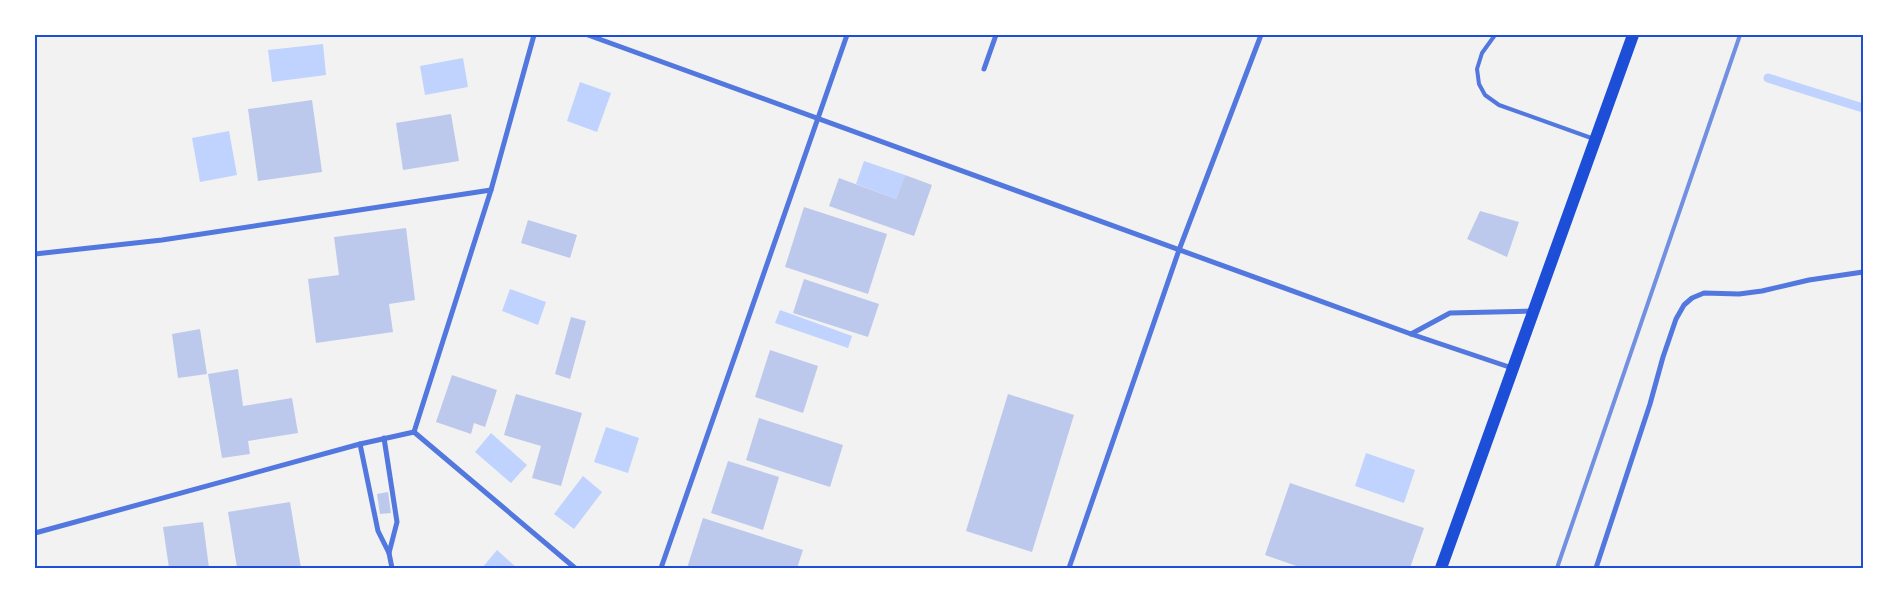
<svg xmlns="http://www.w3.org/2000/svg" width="1898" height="603" font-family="'IBM Plex Sans',sans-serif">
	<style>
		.water { fill: #bfd3fe }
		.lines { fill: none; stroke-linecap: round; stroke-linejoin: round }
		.stream { stroke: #bfd3fe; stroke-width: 9 }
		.building { fill: #bdc9ec }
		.service { stroke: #5277de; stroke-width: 4 }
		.minor { stroke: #5277de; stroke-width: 5 }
		.primary { stroke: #1d4ed8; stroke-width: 12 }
		.rail { stroke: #7290e2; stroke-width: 4 }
		.neatline { fill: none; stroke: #1d4ed8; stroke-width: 2 }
	</style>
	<rect width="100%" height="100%" fill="#f2f2f2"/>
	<g class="water">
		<polygon points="323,44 326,75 272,82 268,50"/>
		<polygon points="463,58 468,87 425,95 420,66"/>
		<polygon points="580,82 611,93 597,132 567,121"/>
		<polygon points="229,131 237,175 200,182 192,138"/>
		<polygon points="864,161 905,175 896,199 856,184"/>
		<polygon points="510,289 546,302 538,325 502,311"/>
		<polygon points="780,310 852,336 848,348 775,323"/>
		<polygon points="606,427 639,438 628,473 594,462"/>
		<polygon points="491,433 527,465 511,483 475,452"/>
		<polygon points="1366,453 1415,470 1404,503 1355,486"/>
		<polygon points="583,476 602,492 574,529 554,514"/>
		<polygon points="497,550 517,568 482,568"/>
	</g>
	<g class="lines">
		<polyline class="stream" points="1768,78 1863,108"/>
	</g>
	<g class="building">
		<polygon points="312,100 322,172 258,181 248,109"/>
		<polygon points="451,114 459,161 403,170 396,123"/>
		<polygon points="905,175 932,185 914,236 829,206 839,178 896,199"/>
		<polygon points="804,207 887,234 868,294 785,267"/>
		<polygon points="1480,211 1519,222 1507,257 1467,239"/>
		<polygon points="528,220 577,235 570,258 521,243"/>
		<polygon points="406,228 415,300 389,304 393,332 316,343 308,279 339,275 334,237"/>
		<polygon points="804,279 879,304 868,337 793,313"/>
		<polygon points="571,317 586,321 570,379 555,374"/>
		<polygon points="200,329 207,374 178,378 172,334"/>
		<polygon points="770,350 818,366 803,413 755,397"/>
		<polygon points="238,369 243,406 292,398 298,433 248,441 250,454 222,458 208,374"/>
		<polygon points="452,375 497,390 485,427 474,423 471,434 436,422"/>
		<polygon points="516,394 582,413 561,486 532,478 541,446 504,435"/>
		<polygon points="1008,394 1074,415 1032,552 966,531"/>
		<polygon points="759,418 843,445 830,487 746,460"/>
		<polygon points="728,461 779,477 763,530 711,513"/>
		<polygon points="1290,483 1424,528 1410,568 1302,568 1265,555"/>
		<polygon points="388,492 391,513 380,514 377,494"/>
		<polygon points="290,502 301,568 237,568 228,512"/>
		<polygon points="703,518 803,550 797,568 687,568"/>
		<polygon points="203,522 209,568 169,568 163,527"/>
	</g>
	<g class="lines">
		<polyline class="service" points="1495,35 1482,53 1477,69 1479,84 1485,95 1499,105 1594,139"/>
		<g class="minor">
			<polyline points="588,35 1411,334 1512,368"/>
			<polyline points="984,69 996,35"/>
			<polyline points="35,254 162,240 491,190"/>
			<polyline points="1411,334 1450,313 1533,311"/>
			<polyline points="414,432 491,190 534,35"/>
			<polyline points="414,432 575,568"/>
			<polyline points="384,438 397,522 389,553"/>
			<polyline points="360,444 378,531 389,553 392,568"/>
			<polyline points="35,533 360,444 414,432"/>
			<polyline points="661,568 847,35"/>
			<polyline points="1069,568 1179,250 1261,35"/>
			<polyline points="1596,568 1650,404 1663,357 1676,319 1684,305 1692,298 1704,293 1739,294 1762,291 1809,280 1863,272"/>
		</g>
		<polyline class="primary" points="1441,568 1633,35"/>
		<polyline class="rail" points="1557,568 1740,35"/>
	</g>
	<rect width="1898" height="603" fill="none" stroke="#ffffff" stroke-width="72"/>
	<rect x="36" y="36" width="1826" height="531" class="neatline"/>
</svg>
